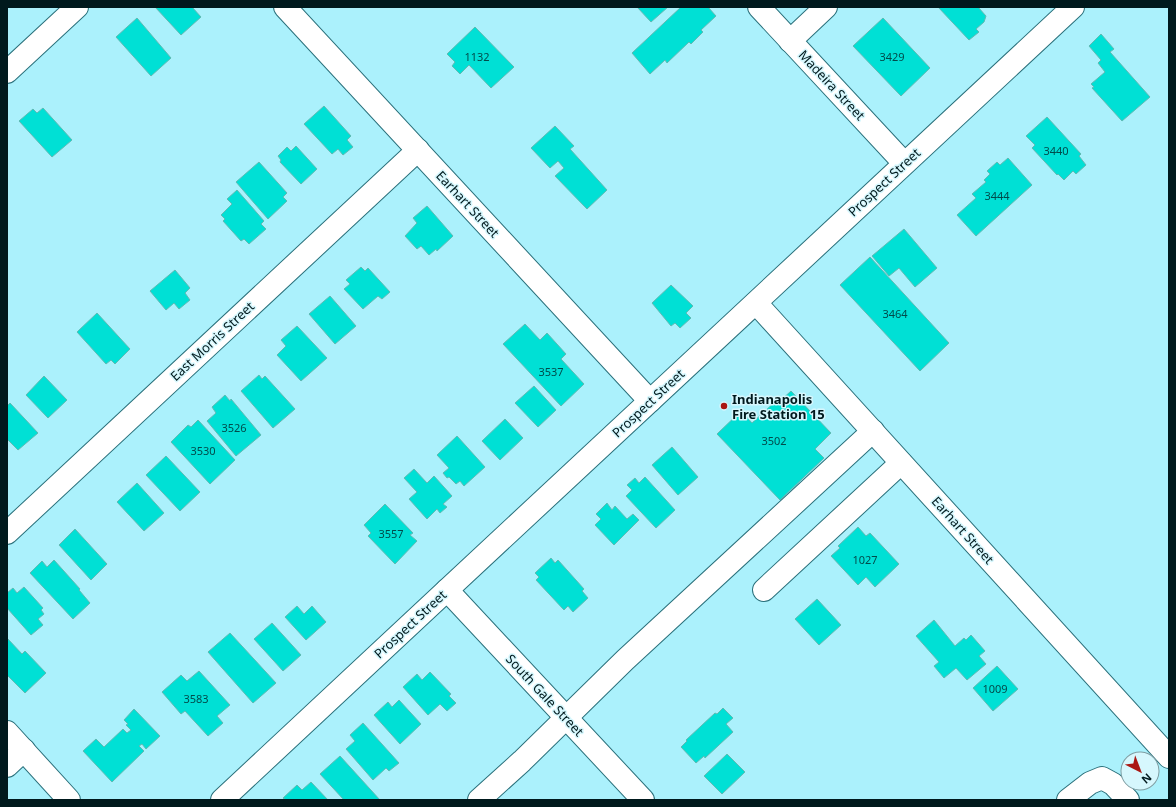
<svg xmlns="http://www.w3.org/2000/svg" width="1176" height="807" font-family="'Noto Sans',sans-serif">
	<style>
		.building { fill: #00e0d5; stroke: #5fbbb4 }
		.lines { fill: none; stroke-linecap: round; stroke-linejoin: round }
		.minor-casing { stroke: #2a707b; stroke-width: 24 }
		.major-casing { stroke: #2a707b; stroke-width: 24 }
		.minor { stroke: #fff; stroke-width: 22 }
		.major { stroke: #fff; stroke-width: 22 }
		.poi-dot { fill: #aa1713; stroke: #d6f7fd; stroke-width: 1.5 }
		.labels { text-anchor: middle; stroke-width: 3; stroke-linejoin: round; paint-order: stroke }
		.number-label { font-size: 11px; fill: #004b4b }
		.street-label { font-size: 13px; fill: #00191d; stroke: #d6f7fd }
		.poi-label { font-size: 13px; font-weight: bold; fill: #00191d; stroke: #d6f7fd; text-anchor: start }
	</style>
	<rect width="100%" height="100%" fill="#abf1fc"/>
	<g class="building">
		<polygon points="155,7 192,7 201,17 181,35"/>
		<polygon points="637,7 668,7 651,22"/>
		<polygon points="681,7 708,7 716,16 701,30 703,32 691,44 689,42 667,63 665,60 650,74 632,53"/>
		<polygon points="938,7 978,7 986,16 984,22 976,29 979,32 969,40"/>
		<polygon points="137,18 171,58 151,76 116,37"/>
		<polygon points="883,18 930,68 901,96 853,46"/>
		<polygon points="475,27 514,67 491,88 469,65 460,74 452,66 455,62 447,54"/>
		<polygon points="1101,34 1114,49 1110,52 1150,97 1122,121 1092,88 1094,87 1091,84 1105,72 1098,63 1101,60 1089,46"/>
		<polygon points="324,106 351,136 347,140 353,147 343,155 338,149 332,154 304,124"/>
		<polygon points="43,108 72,140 52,157 19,121 33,109 37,113"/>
		<polygon points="1047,117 1081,154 1079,156 1086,165 1076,174 1073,171 1064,180 1058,174 1057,175 1032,148 1035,145 1026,136"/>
		<polygon points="555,126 574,146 570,149 607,190 587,209 555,176 564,168 558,161 550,168 531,148"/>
		<polygon points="296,146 317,169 301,184 280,162 281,160 278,156 287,147 291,151"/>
		<polygon points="1008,158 1032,185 976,236 957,215 976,198 972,194 986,182 984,180 990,174 987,171 997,162 1000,165"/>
		<polygon points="259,162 287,193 283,197 287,201 268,219 236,182"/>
		<polygon points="237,190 264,221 261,224 266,229 249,244 244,239 241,241 223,221 225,219 221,215 232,204 227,199"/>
		<polygon points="427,206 453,236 437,251 436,249 429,255 421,246 417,249 405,236 417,223 413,218"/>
		<polygon points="904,229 937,268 915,287 899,268 889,276 872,256"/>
		<polygon points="870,257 949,343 920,371 840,285"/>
		<polygon points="361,267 365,271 368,268 390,292 382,299 378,296 363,309 344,289 350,284 346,280"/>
		<polygon points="175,270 190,288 185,293 190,300 179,309 174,303 166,310 150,291"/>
		<polygon points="671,285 693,306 686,313 691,318 680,328 675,323 671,326 652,303"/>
		<polygon points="330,296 356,326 335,344 309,314"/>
		<polygon points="97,313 130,349 115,364 111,360 106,364 77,332"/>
		<polygon points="525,324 540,340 547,333 566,354 561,359 584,384 561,406 503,344"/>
		<polygon points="297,326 327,358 301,381 277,355 286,346 281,340"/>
		<polygon points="259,375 262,379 265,376 295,409 273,428 241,391"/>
		<polygon points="44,376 67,400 48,418 26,395"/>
		<polygon points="534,386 556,410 538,427 515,403"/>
		<polygon points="791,391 831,433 815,449 824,458 780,500 717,434 741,411 752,423 777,400 779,402"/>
		<polygon points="225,395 230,401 231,399 261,435 236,456 207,421 216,413 212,407"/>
		<polygon points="10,403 38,433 18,450 7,439 7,406"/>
		<polygon points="505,419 523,438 500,460 482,441"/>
		<polygon points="198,420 235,460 210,484 171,442 188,425 191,427"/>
		<polygon points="457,436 485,467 464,486 460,481 456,484 449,477 447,478 443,473 449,468 437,455"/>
		<polygon points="672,447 698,477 678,495 652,465"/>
		<polygon points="166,456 200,492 180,511 146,475"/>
		<polygon points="414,469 427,483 434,476 452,496 443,504 447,507 440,513 437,509 427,519 409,499 417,492 404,478"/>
		<polygon points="645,477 675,510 656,528 626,496 632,490 627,485 635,478 639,483"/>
		<polygon points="137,483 164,513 144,531 117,502"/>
		<polygon points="607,503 612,510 615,506 627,519 633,514 639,520 614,545 595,525 601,519 596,514"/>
		<polygon points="385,504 413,533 410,535 417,541 395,564 368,536 371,533 364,525"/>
		<polygon points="858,527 866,536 870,533 899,564 875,587 866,577 858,585 831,556 840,548 838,546"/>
		<polygon points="75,529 107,564 91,580 59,545"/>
		<polygon points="551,558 555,563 558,560 584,589 582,591 588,598 573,612 568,606 564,610 536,580 539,577 535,573"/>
		<polygon points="54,560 80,589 79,590 90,603 73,619 30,573 42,561 47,567"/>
		<polygon points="24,587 43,608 41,610 44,614 38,619 43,625 31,635 7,608 7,593 13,588 17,593"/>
		<polygon points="817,599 841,625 819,645 795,619"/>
		<polygon points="297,606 304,614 312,606 326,622 306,640 285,617"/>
		<polygon points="934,620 955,646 964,638 966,640 971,635 985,651 979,656 986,664 967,680 956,668 944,678 934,666 939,662 916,636"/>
		<polygon points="272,623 301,655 283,671 254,639"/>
		<polygon points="230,633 276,683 253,703 208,652"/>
		<polygon points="7,638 22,654 25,651 46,673 25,693 7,675"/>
		<polygon points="997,666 1018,689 993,711 973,688"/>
		<polygon points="199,671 230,705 217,716 223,723 208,736 185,711 181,714 162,692 181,675 187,681"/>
		<polygon points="430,672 451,694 449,696 456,703 447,711 440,704 428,715 403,687 417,674 422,680"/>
		<polygon points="399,700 421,724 400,744 374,715 388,702 392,707"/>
		<polygon points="723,708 733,718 726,724 733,732 705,758 704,756 696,763 681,747 687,741 686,740 715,713 717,714"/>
		<polygon points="134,709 160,736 146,749 142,744 139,746 144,751 112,782 83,751 96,739 104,747 123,729 127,733 131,730 126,725 128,724 124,720"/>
		<polygon points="363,723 399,763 389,771 386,768 373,780 346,749 355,741 350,735"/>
		<polygon points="727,754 745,772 722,794 704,776"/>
		<polygon points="340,756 380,800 344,800 320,774"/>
		<polygon points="311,782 328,800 286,800 283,798 297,785 302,790"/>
	</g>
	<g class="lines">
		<defs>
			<g id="minor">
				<polyline points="285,7 650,401"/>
				<polyline points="759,7 904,163"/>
				<polyline points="790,41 826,7"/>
				<polyline points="7,72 77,7"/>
				<polyline points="756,303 1169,757"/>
				<polyline points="7,533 418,150"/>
				<polyline points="447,590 643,800"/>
				<polyline points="764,590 901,463"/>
				<polyline points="7,732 69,800"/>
				<polyline points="7,766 24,750"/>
				<polyline points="479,800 522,761 625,660 873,431"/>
				<polyline points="1068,800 1090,783 1102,778 1113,784 1128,800"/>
			</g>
			<polyline id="major" points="222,800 447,590 1073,7"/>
		</defs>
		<use href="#minor" class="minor-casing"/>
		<use href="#major" class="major-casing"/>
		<use href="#minor" class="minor"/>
		<use href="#major" class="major"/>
	</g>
	<circle class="poi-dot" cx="724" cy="406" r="4"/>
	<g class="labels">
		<g class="number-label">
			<text x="477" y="61">1132</text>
			<text x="892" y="61">3429</text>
			<text x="1056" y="155">3440</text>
			<text x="997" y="200">3444</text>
			<text x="895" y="318">3464</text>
			<text x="551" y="376">3537</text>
			<text x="234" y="432">3526</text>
			<text x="774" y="445">3502</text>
			<text x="203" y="455">3530</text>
			<text x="391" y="538">3557</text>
			<text x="865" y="564">1027</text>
			<text x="995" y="693">1009</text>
			<text x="196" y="703">3583</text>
		</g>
		<g class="street-label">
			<text transform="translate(832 85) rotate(47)" y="5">Madeira Street</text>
			<text transform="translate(884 182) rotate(-43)" y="5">Prospect Street</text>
			<text transform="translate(468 204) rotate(47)" y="5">Earhart Street</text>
			<text transform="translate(212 341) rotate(-43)" y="5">East Morris Street</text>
			<text transform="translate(648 403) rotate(-43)" y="5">Prospect Street</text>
			<text transform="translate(963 530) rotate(48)" y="5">Earhart Street</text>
			<text transform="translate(410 624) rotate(-43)" y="5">Prospect Street</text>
			<text transform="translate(545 695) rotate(47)" y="5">South Gale Street</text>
		</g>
		<g class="poi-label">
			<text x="732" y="404">Indianapolis<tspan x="732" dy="15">Fire Station 15</tspan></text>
		</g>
	</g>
	<rect width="1176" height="807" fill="none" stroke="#00191d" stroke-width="16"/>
	<g transform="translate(1140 771) rotate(138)"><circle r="19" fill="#d6f7fd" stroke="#809ea3"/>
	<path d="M0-3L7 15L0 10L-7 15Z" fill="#aa1713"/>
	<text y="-6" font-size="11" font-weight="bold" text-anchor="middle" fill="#00191d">N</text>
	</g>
</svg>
